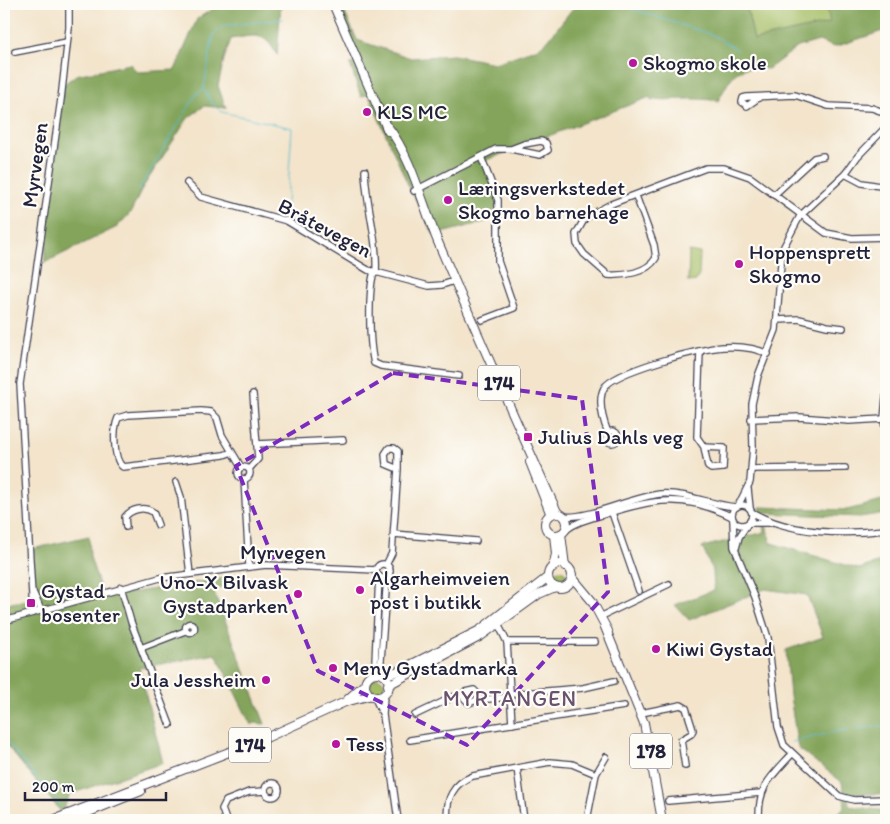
<svg xmlns="http://www.w3.org/2000/svg" width="890" height="824" font-family="Itim,sans-serif">
	<style>
		.green { fill: #a4bd64; stroke: #637050 }
		.forest { fill: #83a45a; stroke: #52634a }
		.lines { fill: none; stroke-linecap: round; stroke-linejoin: round }
		.stream { stroke: #53bad1; stroke-width: 1 }
		.minor-casing { stroke: #413f51; stroke-width: 8 }
		.major-casing { stroke: #413f51; stroke-width: 10 }
		.minor { stroke: #fff; stroke-width: 5.5 }
		.major { stroke: #fff; stroke-width: 8 }
		.marked { fill: none; stroke: #7b2cbf; stroke-width: 4; stroke-dasharray: 10 6; stroke-linejoin: round }
		.poi-dot { fill: #b5179e; stroke: #fdfcf7; stroke-width: 2 }
		.labels { text-anchor: middle; stroke-width: 4.5; stroke-linejoin: round; paint-order: stroke }
		.shield { fill: #fdfcf7; stroke: #646373; stroke-width: 1 }
		.shield-label { font-size: 20px; font-weight: bold; fill: #22223b }
		.poi-label { font-size: 21px; fill: #22223b; stroke: #fdfcf7; text-anchor: start }
		.street-label { font-size: 21px; fill: #22223b; stroke: #fdfcf7 }
		.neighbourhood-label { font-size: 22px; letter-spacing: 1px; fill: #6a516d; stroke: #fdfcf7 }
	</style>
	<rect width="100%" height="100%" fill="#fdfcf7"/>
	<filter id="ink" filterUnits="userSpaceOnUse"><feTurbulence type="fractalNoise" baseFrequency=".02" numOctaves="2"/><feDisplacementMap in="SourceGraphic" scale="10" xChannelSelector="R" yChannelSelector="G"/><feConvolveMatrix kernelMatrix="1 2 1 2 8 2 1 2 1" color-interpolation-filters="sRGB"/></filter>
	<filter id="wash" filterUnits="userSpaceOnUse"><feTurbulence type="fractalNoise" baseFrequency=".0096" numOctaves="4" result="noise"/><feDisplacementMap in="SourceGraphic" scale="20" xChannelSelector="R" yChannelSelector="G"/><feGaussianBlur stdDeviation="1.12" result="paint"/><feColorMatrix in="noise" values="0 0 0 0 0 0 0 0 0 0 0 0 0 0 0 0 0 1.4 0 .05"/><feComposite in="paint" operator="in"/></filter>
	<g filter="url(#wash)">
		<rect width="100%" height="100%" fill="#f3e4cb"/>
		<g class="green">
			<polygon points="746,4 826,4 831,23 754,40"/>
			<polygon points="689,251 700,253 699,275 696,281 688,282"/>
			<circle cx="560" cy="577" r="7"/>
			<circle cx="377" cy="685" r="7"/>
		</g>
		<g class="forest">
			<path d="M231,4H281L277,55C264,31 256,35 231,39L224,59L218,86L226,108L204,106L188,118L143,187L131,212L117,227L44,263L64,84L76,75L130,64L137,72L175,70L197,19L214,8Z"/>
			<path d="M332,4H341L357,40L411,58L453,55L495,63L538,48L548,40L576,4H746L754,40L830,23L826,4H886V30L834,47L819,41L798,47L768,69C735,63 732,76 718,101C696,97 674,100 651,100L650,97L486,160L499,202L488,221L434,235L410,189L368,94L361,97L350,64L357,63Z"/>
			<polygon points="886,500 886,513 860,517 763,513 771,543 859,569 886,560 886,794 848,794 849,806 886,811 886,820 832,820 845,806 842,782 798,748 790,696 786,650 823,637 807,595 765,589 689,620 675,605 714,590 713,571 702,547 765,532 760,507 847,510"/>
			<polygon points="89,536 90,557 103,597 231,577 233,585 213,589 265,724 255,723 251,725 216,654 139,668 163,763 70,794 62,813 4,742 4,604 30,600 33,576 32,549"/>
		</g>
		<g class="lines">
			<g class="stream">
				<polyline points="617,4 713,35 738,50"/>
				<polyline points="282,19 223,26 213,35 204,89 212,104 222,112 292,128 286,217 328,243"/>
				<polyline points="138,191 197,93 204,89"/>
				<polyline points="4,739 60,806"/>
				<polyline points="792,742 834,732 886,725"/>
			</g>
		</g>
	</g>
	<g filter="url(#ink)">
		<g class="lines">
			<defs>
				<g id="minor">
					<polyline points="15,52 67,42"/>
					<polyline points="760,97 747,106 742,102 743,98 747,97 795,95 828,106 872,108 886,113"/>
					<polyline points="481,157 498,200 498,261 514,308 482,320"/>
					<path d="M365,171C366,206 378,238 376,273"/>
					<polyline points="845,174 862,183 886,187"/>
					<polyline points="187,183 201,197 287,221 368,270 429,286 442,285 454,281"/>
					<polyline points="414,191 496,149 511,149 540,155 548,150 546,143 541,141 524,144 511,149"/>
					<polyline points="774,195 814,158 823,156"/>
					<path d="M636,196L654,245L656,258C647,273 624,276 608,275L584,254L577,244L576,234L585,218L611,204L706,168H724L750,177L826,233L852,238L886,237"/>
					<path d="M374,272C368,291 369,343 374,363L381,366L459,376"/>
					<polyline points="778,320 799,319 827,326 843,328"/>
					<polyline points="700,351 697,437 704,447 708,467 711,469 723,468 724,448 704,447"/>
					<polyline points="886,397 884,419 886,436"/>
					<polyline points="751,419 799,417 849,421 884,419"/>
					<circle cx="612" cy="437" r="6"/>
					<path d="M608,433C603,420 597,401 604,388C614,371 702,348 723,347C738,346 754,347 768,354"/>
					<polyline points="257,444 343,440"/>
					<path d="M232,452L224,455L123,467C113,460 113,429 118,418L128,415L201,411L211,412L217,418L222,435L241,467"/>
					<circle cx="244" cy="473" r="6"/>
					<polyline points="249,469 258,459 253,394"/>
					<polyline points="752,469 845,468"/>
					<polyline points="244,479 249,566"/>
					<polyline points="176,482 181,497 190,574"/>
					<polyline points="748,489 750,508"/>
					<circle cx="742" cy="515" r="10"/>
					<polyline points="738,506 750,482 753,447 752,404 758,376 776,330 782,250 800,216 845,174 858,156 886,127"/>
					<polyline points="611,510 639,591"/>
					<path d="M753,513C792,534 842,535 886,530"/>
					<path d="M562,516C588,520 631,497 660,494C687,492 710,505 736,507"/>
					<polyline points="733,520 734,547 755,597 768,638 778,727 784,745 839,796 854,800 886,799"/>
					<polyline points="749,523 770,523"/>
					<path d="M126,527L125,517C131,509 144,506 153,512L158,525"/>
					<path d="M566,530C577,521 592,518 605,514C655,499 683,493 732,517"/>
					<polyline points="394,534 476,541"/>
					<polyline points="736,548 739,537 747,525"/>
					<circle cx="383" cy="571" r="7"/>
					<polyline points="386,565 392,553 398,469 386,464 385,454 389,448 394,448 398,451 398,469"/>
					<polyline points="121,587 131,622 170,725"/>
					<polyline points="33,592 41,610"/>
					<polyline points="33,613 20,384 61,99 69,28 69,4"/>
					<polyline points="600,617 669,584"/>
					<polyline points="4,621 160,578 266,565 376,570"/>
					<circle cx="190" cy="628" r="4.5"/>
					<polyline points="498,624 507,642 512,724"/>
					<polyline points="507,642 595,642"/>
					<polyline points="141,648 185,631"/>
					<polyline points="372,674 375,662 379,576"/>
					<polyline points="380,674 387,577"/>
					<polyline points="384,693 383,715 398,820"/>
					<polyline points="510,694 583,688 614,681"/>
					<polyline points="374,696 382,713"/>
					<polyline points="477,700 478,694 474,690 465,692 464,698 469,703 477,700 510,697"/>
					<polyline points="641,713 681,705 686,708 693,730 691,734 681,740 685,766"/>
					<polyline points="415,715 453,697 464,695"/>
					<polyline points="410,740 624,706"/>
					<polyline points="517,768 524,820"/>
					<circle cx="272" cy="790" r="7"/>
					<polyline points="668,801 761,793"/>
					<polyline points="226,820 222,809 226,801 249,792 265,791"/>
					<path d="M448,820C445,800 453,783 473,776L550,762L572,764L596,774"/>
					<polyline points="587,820 596,774 606,757"/>
					<path d="M759,820C758,786 770,778 792,754"/>
				</g>
				<g id="major">
					<polyline points="333,4 388,131"/>
					<path d="M388,127C412,158 423,206 438,242C477,333 517,424 558,514"/>
					<polyline points="530,462 551,515"/>
					<circle cx="556" cy="524" r="11"/>
					<polyline points="561,534 565,566"/>
					<circle cx="560" cy="576" r="12"/>
					<polyline points="553,567 556,554 554,535"/>
					<polyline points="572,577 592,601 608,631"/>
					<polyline points="605,627 644,723 662,820"/>
					<circle cx="377" cy="685" r="12"/>
					<polyline points="384,675 396,672 480,630 548,577"/>
					<polyline points="388,685 481,636 539,594 555,587"/>
					<polyline points="348,699 365,684"/>
					<polyline points="53,820 268,737 345,702 372,695"/>
					<polyline points="69,820 141,791"/>
				</g>
			</defs>
			<use href="#minor" class="minor-casing"/>
			<use href="#major" class="major-casing"/>
			<use href="#minor" class="minor"/>
			<use href="#major" class="major"/>
		</g>
	</g>
	<path class="marked" d="M393,373L582,399L608,592L467,745L318,671L236,466Z"/>
	<g class="poi-dot">
		<circle cx="633" cy="63" r="5"/>
		<circle cx="367" cy="112" r="5"/>
		<circle cx="448" cy="200" r="5"/>
		<circle cx="739" cy="264" r="5"/>
		<rect x="523" y="432" width="10" height="10" rx="2.5"/>
		<circle cx="360" cy="590" r="5"/>
		<circle cx="298" cy="594" r="5"/>
		<rect x="26" y="598" width="10" height="10" rx="2.5"/>
		<circle cx="656" cy="649" r="5"/>
		<circle cx="333" cy="668" r="5"/>
		<circle cx="266" cy="680" r="5"/>
		<circle cx="336" cy="744" r="5"/>
	</g>
	<g class="labels">
		<g class="shield">
			<rect x="478" y="365.5" width="42" height="35" rx="4"/>
			<rect x="229" y="727.5" width="42" height="35" rx="4"/>
			<rect x="630" y="733.5" width="42" height="35" rx="4"/>
		</g>
		<g class="shield-label">
			<text x="499" y="390">174</text>
			<text x="250" y="752">174</text>
			<text x="651" y="758">178</text>
		</g>
		<g class="poi-label">
			<text x="643" y="70">Skogmo skole</text>
			<text x="377" y="119">KLS MC</text>
			<text x="458" y="195">Læringsverkstedet<tspan x="458" dy="24">Skogmo barnehage</tspan></text>
			<text x="749" y="259">Hoppensprett<tspan x="749" dy="24">Skogmo</tspan></text>
			<text x="538" y="444">Julius Dahls veg</text>
			<text x="370" y="585">Algarheimveien<tspan x="370" dy="24">post i butikk</tspan></text>
			<text x="288" y="589" text-anchor="end">Uno-X Bilvask<tspan x="288" dy="24">Gystadparken</tspan></text>
			<text x="41" y="598">Gystad<tspan x="41" dy="24">bosenter</tspan></text>
			<text x="666" y="656">Kiwi Gystad</text>
			<text x="343" y="675">Meny Gystadmarka</text>
			<text x="256" y="687" text-anchor="end">Jula Jessheim</text>
			<text x="346" y="751">Tess</text>
		</g>
		<g class="street-label">
			<text transform="translate(35 165) rotate(-82)" y="7">Myrvegen</text>
			<text transform="translate(325 228) rotate(28)" y="7">Bråtevegen</text>
			<text x="283" y="559">Myrvegen</text>
		</g>
		<g class="neighbourhood-label">
			<text x="510" y="706">MYRTANGEN</text>
		</g>
	</g>
	<rect width="890" height="824" fill="none" stroke="#fdfcf7" stroke-width="20"/>
	<path d="M25 792v8h141v-8" fill="none" stroke="#22223b" stroke-width="2.5"/>
	<text x="32" y="792" font-size="15" fill="#22223b" stroke="#fdfcf7" stroke-width="4" paint-order="stroke">200 m</text>
</svg>
